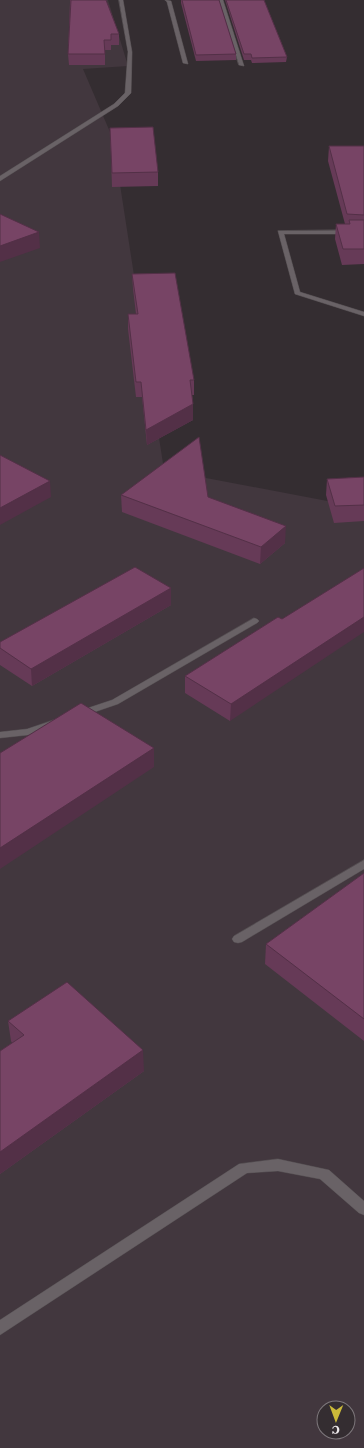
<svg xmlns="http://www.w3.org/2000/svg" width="364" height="1448" font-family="'Roboto Serif',serif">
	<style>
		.built { fill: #42373e; fill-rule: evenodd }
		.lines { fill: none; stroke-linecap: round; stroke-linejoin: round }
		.minor-casing { stroke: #524c4f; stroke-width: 1 }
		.minor { fill: #696266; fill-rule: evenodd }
		.wall { fill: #663a57 }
		.shaded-wall { fill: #533047 }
		.building { fill: #774465; stroke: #533047 }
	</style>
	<rect width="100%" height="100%" fill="#342d31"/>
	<path class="built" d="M0,0H108L128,66L83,69L113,139L164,470L364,508V1448H0ZM324,1408H348V1432H324Z"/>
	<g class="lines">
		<defs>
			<g id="minor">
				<polygon points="119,0 123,0 132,52 131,93 118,106 0,181 0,176 114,104 125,93 128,52"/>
				<polygon points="165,0 171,1 188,64 183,63 167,2"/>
				<polygon points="219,0 223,0 244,66 239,65"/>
				<polygon points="364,230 364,234 284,234 300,292 364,312 364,316 295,294 278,231"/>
				<polygon points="254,618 257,619 259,621 257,623 118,704 80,717 75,714 76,712 112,700"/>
				<polygon points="54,720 59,723 58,725 28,735 0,738 0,732 27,729"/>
				<polygon points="364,860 364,869 242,942 238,943 234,942 232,939 234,936"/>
				<polygon points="278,1159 329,1170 364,1201 364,1215 359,1213 320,1179 278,1171 247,1173 0,1335 0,1320 239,1164"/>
			</g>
		</defs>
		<use href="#minor" class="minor-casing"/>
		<use href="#minor" class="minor"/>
	</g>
	<g class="wall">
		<polygon points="70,0 106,0 119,34 119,45 111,45 111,50 105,50 105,65 69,65 68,54 70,2"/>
		<polygon points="181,0 219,0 236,54 236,60 196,61 181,3"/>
		<polygon points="225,0 264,0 287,57 286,62 252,63 251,60 244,60"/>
		<polygon points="110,128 158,172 158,186 112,187"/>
		<polygon points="329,146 364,146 364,264 342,265 335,239 336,224 345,224 328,161"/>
		<polygon points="132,274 194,380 194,395 192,395 193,404 193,420 147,445 142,397 136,397 128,329 128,314 136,314 133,289"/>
		<polygon points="364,477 364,521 334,523 326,495 327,479"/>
		<polygon points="121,495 208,497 285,543 260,564 122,512"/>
		<polygon points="171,588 171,605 32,686 0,665 0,642"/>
		<polygon points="278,617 230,721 185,693 185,676"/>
		<polygon points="364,873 364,1041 265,964 266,944"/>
		<polygon points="8,1021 144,1071 0,1174 0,1051 12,1043 11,1041"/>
	</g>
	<g class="shaded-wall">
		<polygon points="39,232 40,248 0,262 0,246"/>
		<polygon points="193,404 193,420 147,445 146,430"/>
		<polygon points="50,481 51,497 0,525 0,508"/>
		<polygon points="286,526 285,543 260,564 261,547"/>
		<polygon points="171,588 171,605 32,686 31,669"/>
		<polygon points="364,617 364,632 230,721 231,704"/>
		<polygon points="154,748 154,767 0,869 0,848"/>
		<polygon points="143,1050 144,1071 0,1174 0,1152"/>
	</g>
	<g class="building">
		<polygon points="71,0 106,0 119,34 111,34 111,40 104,40 105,54 68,54"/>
		<polygon points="182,0 219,0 236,54 196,55"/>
		<polygon points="226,0 264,0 287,57 252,58 251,54 244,54"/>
		<polygon points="153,127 158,172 112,173 110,128"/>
		<polygon points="329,146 364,146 364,215 347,214"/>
		<polygon points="0,214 39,232 0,246"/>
		<polygon points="349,220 364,220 364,249 343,249 336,224 350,224"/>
		<polygon points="175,273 194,380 190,380 193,404 146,430 141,382 136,382 128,314 138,314 132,274"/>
		<polygon points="199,437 208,497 286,526 261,547 121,495"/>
		<polygon points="0,455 50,481 0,508"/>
		<polygon points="364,477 364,505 335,506 327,479"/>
		<polygon points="135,567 171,588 31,669 0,648 0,642"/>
		<polygon points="364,568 364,617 231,704 185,676 278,617 282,619"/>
		<polygon points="81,703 154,748 0,848 0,753"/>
		<polygon points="364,873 364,1019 266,944"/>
		<polygon points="67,982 143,1050 0,1152 0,1051 24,1035 8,1021"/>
	</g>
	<g transform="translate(336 1420) rotate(181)"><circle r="19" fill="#342d31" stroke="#7d777b"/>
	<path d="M0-3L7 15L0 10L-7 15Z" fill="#cbba39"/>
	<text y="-6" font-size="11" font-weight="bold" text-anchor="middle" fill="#ebe7e9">С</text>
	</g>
</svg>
